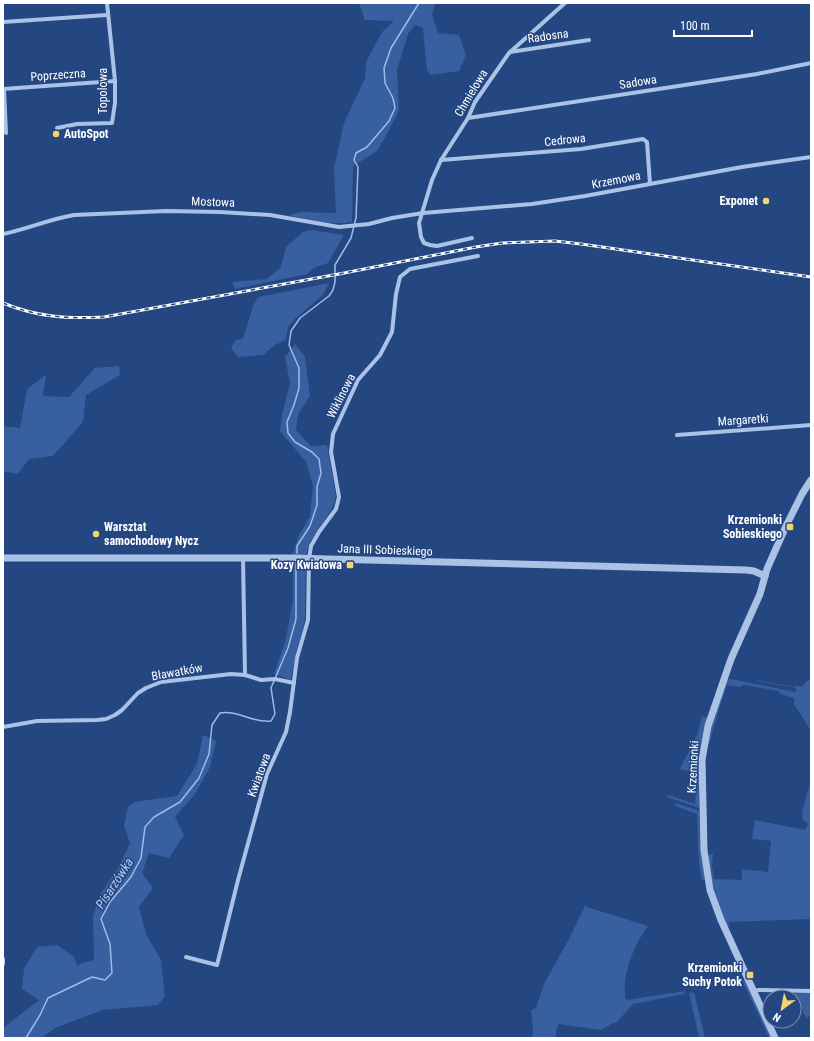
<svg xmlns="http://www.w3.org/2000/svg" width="814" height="1041" font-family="'Roboto Condensed',sans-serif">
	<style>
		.green { fill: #385f9f }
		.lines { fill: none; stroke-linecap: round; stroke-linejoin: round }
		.stream { stroke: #9fbce8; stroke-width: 1.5 }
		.minor { stroke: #abc2e7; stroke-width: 4 }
		.tertiary { stroke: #abc2e7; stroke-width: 7 }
		.rail-casing { stroke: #fff; stroke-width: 3 }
		.rail { stroke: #244681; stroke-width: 1.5; stroke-dasharray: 4.5; stroke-linecap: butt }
		.poi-dot { fill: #f2d56e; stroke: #244681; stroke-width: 1.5 }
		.labels { text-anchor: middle; stroke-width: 3; stroke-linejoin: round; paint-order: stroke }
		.street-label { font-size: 12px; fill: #fff; stroke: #244681 }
		.poi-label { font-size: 12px; font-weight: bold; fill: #fff; stroke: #244681; text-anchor: end }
		.water-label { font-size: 13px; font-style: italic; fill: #b6ccef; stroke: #244681 }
	</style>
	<rect width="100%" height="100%" fill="#244681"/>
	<g class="green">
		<path d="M359,3H435L432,15L438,33L459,35L466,55L459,71L431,75L427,70L423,28L415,25L408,34L397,70L399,110L388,132L377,151L353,166L352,222C331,226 308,220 288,215L300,212L336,213L334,168L344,123L365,78L366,62L382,32L394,21L365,20Z"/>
		<polygon points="311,230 344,235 328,263 314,268 307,274 235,289 232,282 267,279 281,267 286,247 303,232"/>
		<polygon points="329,283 323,295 296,318 288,327 286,340 275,345 263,355 238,357 231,348 235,340 243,339 253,306 258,297"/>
		<polygon points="295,344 305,357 310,396 298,414 296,430 311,446 327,445 336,496 332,509 319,528 309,544 306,555 292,555 299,535 310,516 313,486 306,462 280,431 282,415 290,383 285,357"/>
		<polygon points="119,366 120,375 86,395 83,422 53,456 29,459 18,474 3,471 3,426 20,428 27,389 46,375 43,396 69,397 95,368"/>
		<polygon points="293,562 306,563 305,620 295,658 291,680 274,674 286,639 293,598"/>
		<polygon points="811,677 811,731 794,704 794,698 780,694 779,691 744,685 740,687 727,685 719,709 709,744 706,745 709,733 726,680 731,679 795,692 796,688 757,681 757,680 795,687 795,686 802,687"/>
		<polygon points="702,716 708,718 701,746 699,788 697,788 697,773 680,769 697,735"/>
		<polygon points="203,735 216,741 210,767 195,794 175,817 184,835 169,858 149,853 142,873 153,888 139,907 146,934 161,960 165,996 158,1005 103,1010 57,1027 41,1038 3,1038 3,1028 39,1000 22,989 24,969 37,947 57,945 74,957 77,965 94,960 93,916 101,893 119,867 130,843 124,826 128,807 134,802 177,796 197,764"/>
		<polygon points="811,779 811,919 728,922 730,927 727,926 715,896 707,856 711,854 713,854 712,866 714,879 742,880 742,869 768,872 771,841 752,839 755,820 805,830 808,824 803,820 802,812"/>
		<polygon points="696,789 699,789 699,808 667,797 668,795 695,804"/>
		<polygon points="676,803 699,811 701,851 705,880 702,881 699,864 697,814 675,806"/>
		<path d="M586,904L587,907L648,926C634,945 621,976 626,1000L686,991L684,994L633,1004L616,1023L615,1022L601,1030L558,1024L555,1038H532L533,1032L531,1010L536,1008L544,984L570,937Z"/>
		<polygon points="742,980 745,980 771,1038 769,1038"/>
		<polygon points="694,992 705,1038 699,1038 689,993"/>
		<polygon points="794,993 811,993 811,1016 806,1018"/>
	</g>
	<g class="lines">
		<g class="stream">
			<polyline points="297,553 297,546 310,526 317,505 317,487 321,473 319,459 312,452 295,442 288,433 287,422 294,405 299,388 299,368 289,345 291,331 300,318 329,296 333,290 335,282 335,265 351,238 356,218 358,167 354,160 356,153 367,147 389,121 395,108 393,98 385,83 384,68 391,48 419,3"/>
			<path d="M26,1038L40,1015L48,998L92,977L105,980L112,973L110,944L101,919L110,902L131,877L141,858L145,827L154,817L180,802L199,778L209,754L212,725L220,713C238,710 252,723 271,721L275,714L271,688L288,648L296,619V564"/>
		</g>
		<g class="minor">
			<polyline points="3,22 107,15"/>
			<polyline points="510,52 589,40"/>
			<polyline points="3,89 115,81"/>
			<polyline points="4,89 6,133"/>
			<polyline points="468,118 757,74 811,63"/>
			<polyline points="57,128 77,124 112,123 115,103 115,81 107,3"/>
			<polyline points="441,160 581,149 643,139 647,142 650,184"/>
			<path d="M3,234C27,229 50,219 74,215L166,211L220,212L270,215L339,227L369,224L392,218L423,213L532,204L585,196L742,167L811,157"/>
			<polyline points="472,238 437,246 430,245 424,243 421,237 419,223 432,180 441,160 468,118 475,102 509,53 565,3"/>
			<polyline points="677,435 811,425"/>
			<polyline points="243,558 245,675"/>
			<polyline points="3,727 37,721 97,720 106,719 115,715 122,710 138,693 146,688 161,682 231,674 245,675 261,680 275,679 294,683"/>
			<polyline points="186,957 217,965 238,880 267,774 286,732 290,712 297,658 308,620 309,559 311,546 319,532 336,509 339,497 331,452 333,434 358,380 380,355 392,332 396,294 400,277 410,269 478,256"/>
			<polyline points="3,959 3,964"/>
			<polyline points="754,992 758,990 811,991"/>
		</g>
		<g class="tertiary">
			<polyline points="3,558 291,558 746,570 754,571 765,576"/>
			<polyline points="775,1038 721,920 710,890 704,850 702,760 708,726 731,659 760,594 767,569 786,526 802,494 811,480"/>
		</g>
		<defs>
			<path id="rail" d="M3,303C37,317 67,319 104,317L339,274L476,247L502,243L528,242L555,241L581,244L811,277"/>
		</defs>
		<use href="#rail" class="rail-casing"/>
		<use href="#rail" class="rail"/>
	</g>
	<g class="poi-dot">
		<circle cx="56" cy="134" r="4"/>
		<circle cx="766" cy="201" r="4"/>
		<rect x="786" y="523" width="8" height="8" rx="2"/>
		<circle cx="96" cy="534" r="4"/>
		<rect x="346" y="561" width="8" height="8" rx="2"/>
		<rect x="746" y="971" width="8" height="8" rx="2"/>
	</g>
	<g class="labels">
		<g class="street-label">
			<text transform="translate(548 36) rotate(-8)" y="4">Radosna</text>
			<text transform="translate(58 75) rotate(-4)" y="4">Poprzeczna</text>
			<text transform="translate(638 82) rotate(-9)" y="4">Sadowa</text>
			<text transform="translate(103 91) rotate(-90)" y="4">Topolowa</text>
			<text transform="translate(471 93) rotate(-59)" y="4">Chmielowa</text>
			<text transform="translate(565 140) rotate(-6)" y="4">Cedrowa</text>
			<text transform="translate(616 180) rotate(-11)" y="4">Krzemowa</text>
			<text transform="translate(213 202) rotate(2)" y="4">Mostowa</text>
			<text transform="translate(341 396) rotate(-63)" y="4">Wiklinowa</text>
			<text transform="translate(743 420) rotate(-4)" y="4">Margaretki</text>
			<text transform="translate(385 550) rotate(2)" y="4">Jana III Sobieskiego</text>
			<text transform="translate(177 672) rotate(-10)" y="4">Bławatków</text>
			<text transform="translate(693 767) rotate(-87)" y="4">Krzemionki</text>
			<text transform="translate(259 775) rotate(-70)" y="4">Kwiatowa</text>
		</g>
		<g class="poi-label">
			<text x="64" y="138" text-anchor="start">AutoSpot</text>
			<text x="758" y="205">Exponet</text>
			<text x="782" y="524">Krzemionki<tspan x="782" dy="14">Sobieskiego</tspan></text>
			<text x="104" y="531" text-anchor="start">Warsztat<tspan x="104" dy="14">samochodowy Nycz</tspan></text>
			<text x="342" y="569">Kozy Kwiatowa</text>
			<text x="742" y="972">Krzemionki<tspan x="742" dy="14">Suchy Potok</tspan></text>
		</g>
		<g class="water-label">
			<text transform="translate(114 883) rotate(-57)" y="5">Pisarzówka</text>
		</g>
	</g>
	<rect width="814" height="1041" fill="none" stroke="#ffffff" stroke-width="8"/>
	<g transform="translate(782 1009) rotate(212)"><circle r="19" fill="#244681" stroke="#7c90b3"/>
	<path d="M0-3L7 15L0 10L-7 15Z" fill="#f2d56e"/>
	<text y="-6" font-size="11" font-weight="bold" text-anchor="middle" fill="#ffffff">N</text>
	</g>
	<path d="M674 30v6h78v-6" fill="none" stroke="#ffffff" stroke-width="2"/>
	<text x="680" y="30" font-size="12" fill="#ffffff" stroke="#244681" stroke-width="3" paint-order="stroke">100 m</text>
</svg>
